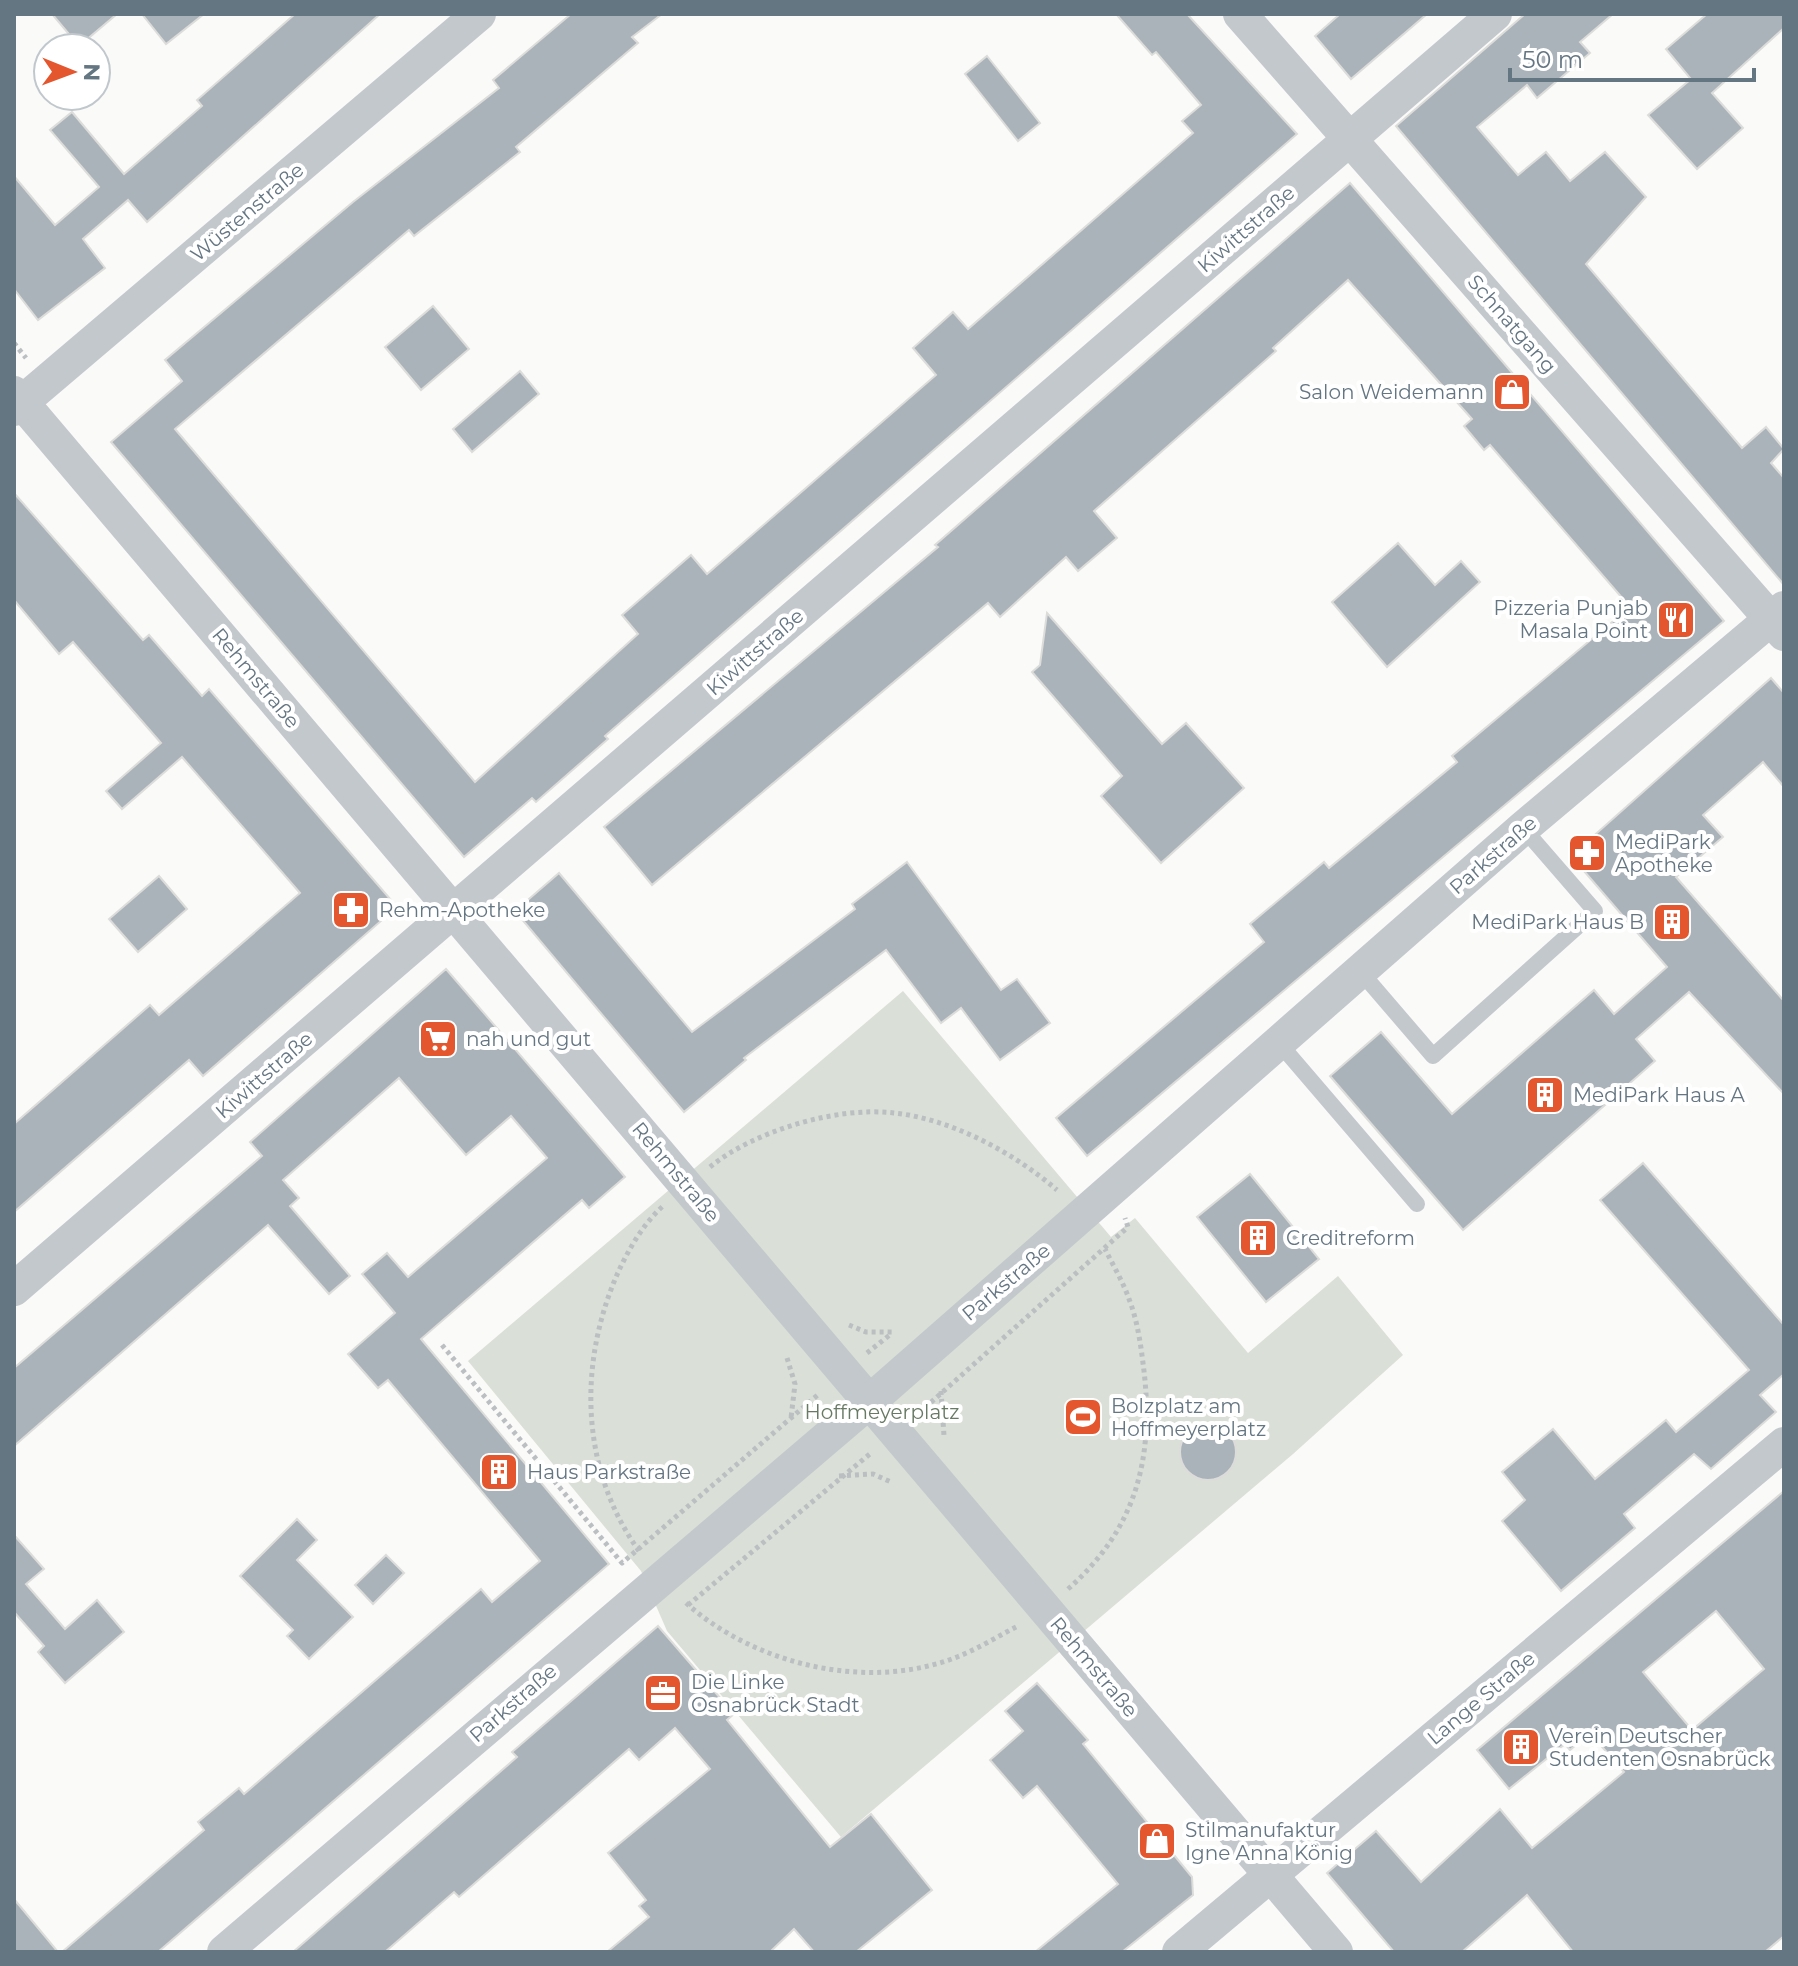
<svg xmlns="http://www.w3.org/2000/svg" width="1798" height="1966" font-family="Montserrat,sans-serif">
	<style>
		.green { fill: #dadfd7 }
		.building { fill: #aab3b9; stroke: #dcdcda; stroke-width: 2; fill-rule: evenodd }
		.lines { fill: none; stroke-linecap: round; stroke-linejoin: round }
		.path { stroke: #bbbfc2; stroke-width: 5; stroke-dasharray: 4 4; stroke-linecap: butt }
		.service { stroke: #c3c8cc; stroke-width: 16 }
		.minor { stroke: #c3c8cc; stroke-width: 34 }
		.labels { text-anchor: middle; stroke-width: 8; stroke-linejoin: round; paint-order: stroke }
		.street-label { font-size: 20px; fill: #657683; stroke: #fff }
		.poi-label { font-size: 20px; fill: #657683; stroke: #fff; text-anchor: start }
		.park-label { font-size: 20px; fill: #687a64; stroke: #fff }
	</style>
	<rect width="100%" height="100%" fill="#fafaf8"/>
	<polygon class="green" points="903,991 1111,1237 1135,1218 1248,1353 1338,1276 1403,1355 1293,1454 841,1837 667,1631 641,1571 468,1361"/>
	<g class="building">
		<polygon points="52,14 117,14 79,46"/>
		<polygon points="142,14 204,14 166,44"/>
		<polygon points="295,14 380,14 147,222 128,200 83,239 105,268 38,320 14,289 14,176 55,225 99,187 50,130 72,112 124,174 202,106 197,100"/>
		<polygon points="571,14 662,14 632,37 638,43 516,147 520,152 414,236 409,230 175,429 475,782 638,634 622,615 691,555 707,574 936,375 913,348 953,312 968,329 1193,133 1182,121 1201,105 1156,52 1152,55 1116,14 1187,14 1297,134 605,736 608,739 536,802 532,798 464,857 111,442 182,381 165,360 353,202 499,88 493,80"/>
		<polygon points="1340,14 1427,14 1351,79 1315,36"/>
		<polygon points="1525,14 1613,14 1580,42 1590,53 1537,98 1527,85 1477,127 1518,175 1546,152 1570,181 1605,152 1646,197 1586,264 1742,448 1766,427 1784,449 1771,463 1784,478 1784,585 1396,126"/>
		<polygon points="1707,14 1784,14 1784,28 1712,93 1743,128 1697,169 1648,115 1691,79 1666,49"/>
		<polygon points="987,56 1040,123 1018,141 965,74"/>
		<polygon points="1350,183 1724,621 1087,1156 1056,1118 1264,942 1250,924 1324,862 1329,868 1457,762 1452,756 1630,607 1490,445 1484,450 1464,426 1472,419 1348,280 1273,348 1276,351 1094,511 1117,538 1078,571 1066,557 1000,617 988,603 652,885 604,827 938,547 935,545"/>
		<polygon points="433,306 469,349 421,390 385,347"/>
		<polygon points="520,371 539,394 472,452 453,429"/>
		<polygon points="14,493 143,640 149,635 202,696 209,689 397,907 203,1076 189,1060 14,1212 14,1124 150,1005 159,1015 300,893 182,757 122,809 106,791 161,743 73,642 59,654 14,600"/>
		<polygon points="1398,543 1435,585 1461,561 1480,582 1387,667 1332,602"/>
		<polygon points="1047,613 1162,744 1186,723 1244,788 1161,863 1101,796 1122,776 1032,672 1040,665"/>
		<polygon points="1771,678 1784,693 1784,787 1763,762 1703,815 1723,837 1676,877 1784,1001 1784,1094 1689,992 1636,1039 1655,1061 1463,1230 1330,1076 1381,1032 1452,1114 1594,990 1614,1014 1667,967 1571,856"/>
		<polygon points="907,862 1001,990 1017,979 1050,1023 1000,1060 961,1008 941,1023 886,950 744,1058 746,1060 684,1112 515,911 559,873 692,1032 855,909 852,904"/>
		<polygon points="159,876 187,909 138,952 109,919"/>
		<polygon points="446,969 625,1177 589,1208 582,1200 421,1339 609,1564 158,1952 62,1952 204,1830 198,1822 239,1788 244,1794 481,1589 492,1602 540,1561 388,1380 378,1388 348,1354 395,1313 362,1274 387,1253 408,1277 547,1158 511,1116 466,1155 399,1078 283,1180 299,1198 290,1206 350,1276 329,1294 268,1225 14,1446 14,1368 262,1156 250,1142"/>
		<polygon points="1643,1163 1784,1325 1784,1374 1760,1395 1776,1412 1711,1469 1694,1454 1624,1514 1635,1528 1561,1591 1502,1521 1525,1500 1502,1472 1553,1429 1595,1479 1666,1420 1676,1432 1749,1370 1600,1200"/>
		<polygon points="1250,1174 1319,1259 1266,1302 1197,1217"/>
		<circle cx="1208" cy="1452" r="28"/>
		<path d="M1784,1491V1936L1765,1952H1573L1527,1895L1462,1952H1394L1327,1873L1376,1831L1421,1882L1500,1809L1532,1848L1624,1772L1590,1733L1570,1750L1565,1744L1509,1789L1477,1750ZM1716,1611L1764,1669L1692,1730L1643,1672Z"/>
		<polygon points="297,1519 317,1540 297,1560 353,1617 309,1659 287,1636 293,1630 240,1576"/>
		<polygon points="14,1535 44,1569 26,1584 65,1629 97,1600 124,1632 65,1683 38,1652 44,1646 14,1612"/>
		<polygon points="386,1555 404,1573 373,1604 355,1585"/>
		<polygon points="658,1626 734,1714 727,1720 830,1847 871,1814 932,1890 856,1952 814,1952 794,1929 770,1952 607,1952 649,1917 639,1906 646,1900 608,1853 710,1769 675,1728 639,1760 629,1749 459,1897 454,1892 385,1952 293,1952 517,1757 512,1752"/>
		<polygon points="1037,1683 1088,1740 1083,1744 1192,1877 1193,1895 1122,1952 1035,1952 1118,1884 1037,1786 1023,1798 990,1760 1023,1731 1005,1711"/>
		<polygon points="14,1899 58,1952 14,1952"/>
	</g>
	<g class="lines">
		<g class="path">
			<polyline points="14,343 26,358"/>
			<path d="M710,1167C754,1131 837,1106 894,1113C952,1119 1014,1153 1057,1190"/>
			<polyline points="849,1325 866,1332 893,1332"/>
			<polyline points="442,1345 622,1563 820,1393"/>
			<polyline points="867,1353 891,1334"/>
			<polyline points="787,1358 795,1384 791,1418"/>
			<polyline points="941,1391 944,1436"/>
			<polyline points="919,1413 1128,1227 1125,1218"/>
			<polyline points="839,1476 873,1474 891,1482"/>
			<path d="M639,1551C581,1470 578,1367 616,1277C627,1252 642,1225 663,1206"/>
			<path d="M1068,1589C1136,1529 1154,1459 1144,1371C1141,1347 1138,1322 1129,1299C1123,1282 1113,1265 1105,1249"/>
			<path d="M686,1603C755,1665 868,1692 957,1657C978,1649 998,1636 1018,1626"/>
			<polyline points="688,1605 871,1453"/>
		</g>
		<g class="service">
			<polyline points="1360,971 1433,1056 1595,911 1523,828"/>
			<polyline points="1279,1043 1417,1204"/>
		</g>
		<g class="minor">
			<polyline points="1240,14 1784,634"/>
			<polyline points="14,393 1336,1952"/>
			<polyline points="14,409 479,14"/>
			<polyline points="14,1289 1495,14"/>
			<polyline points="224,1952 870,1401 1523,828 1784,608"/>
			<polyline points="1179,1952 1784,1444"/>
		</g>
	</g>
	<defs>
		<symbol id="shop-square" viewBox="-11 -11 22 22"><rect x="-9" y="-9" width="18" height="18" rx="4" fill="#e4572e" stroke="#fff"/><path d="M-5-2.5h2.3a2.7 3.5 0 0 1 5.4 0H5L5.5 6h-11ZM-1.5-2.5h3a1.5 2.3 0 0 0-3 0Z" fill="#fff"/></symbol>
		<symbol id="restaurant-square" viewBox="-11 -11 22 22"><rect x="-9" y="-9" width="18" height="18" rx="4" fill="#e4572e" stroke="#fff"/><path d="M-5-6h1v4h1v-4h1v4h1v-4h1v5L-1.5 .5V6h-2V.5L-5-1ZM5-6V6H3V1.5H1.5Q1.5-4 5-6Z" fill="#fff"/></symbol>
		<symbol id="pharmacy-square" viewBox="-11 -11 22 22"><rect x="-9" y="-9" width="18" height="18" rx="4" fill="#e4572e" stroke="#fff"/><path d="M-2-6h4v4h4v4h-4v4h-4v-4h-4v-4h4Z" fill="#fff"/></symbol>
		<symbol id="building-square" viewBox="-11 -11 22 22"><rect x="-9" y="-9" width="18" height="18" rx="4" fill="#e4572e" stroke="#fff"/><path d="M-4-6H4V6H1V3H-1V6H-4ZM-2.5-4.3h1.7v1.8h-1.7ZM.8-4.3h1.7v1.8H.8ZM-2.5-1h1.7V.8h-1.7ZM.8-1h1.7V.8H.8Z" fill="#fff"/></symbol>
		<symbol id="supermarket-square" viewBox="-11 -11 22 22"><rect x="-9" y="-9" width="18" height="18" rx="4" fill="#e4572e" stroke="#fff"/><path d="M-6-5.5h2.5l.6 2H6L4.5 2H-2.5L-4.4-4H-6ZM-1.5 3.2a1.3 1.3 0 1 0 .1 0ZM3 3.2a1.3 1.3 0 1 0 .1 0Z" fill="#fff"/></symbol>
		<symbol id="stadium-square" viewBox="-11 -11 22 22"><rect x="-9" y="-9" width="18" height="18" rx="4" fill="#e4572e" stroke="#fff"/><path d="M0-5a6.5 5 0 1 0 0 10a6.5 5 0 1 0 0-10ZM-3.5-1.8h7v3.6h-7Z" fill="#fff"/></symbol>
		<symbol id="office-square" viewBox="-11 -11 22 22"><rect x="-9" y="-9" width="18" height="18" rx="4" fill="#e4572e" stroke="#fff"/><path d="M-6-3h4V-5.5h4V-3h4V5H-6ZM-1-4.5V-3h2v-1.5ZM-6 0V1H6V0Z" fill="#fff"/></symbol>
	</defs>
	<g fill-rule="evenodd">
		<use href="#shop-square" x="1490" y="370" width="44" height="44"/>
		<use href="#restaurant-square" x="1654" y="598" width="44" height="44"/>
		<use href="#pharmacy-square" x="1565" y="831" width="44" height="44"/>
		<use href="#pharmacy-square" x="329" y="888" width="44" height="44"/>
		<use href="#building-square" x="1650" y="900" width="44" height="44"/>
		<use href="#supermarket-square" x="416" y="1017" width="44" height="44"/>
		<use href="#building-square" x="1523" y="1073" width="44" height="44"/>
		<use href="#building-square" x="1236" y="1216" width="44" height="44"/>
		<use href="#stadium-square" x="1061" y="1395" width="44" height="44"/>
		<use href="#building-square" x="477" y="1450" width="44" height="44"/>
		<use href="#office-square" x="641" y="1671" width="44" height="44"/>
		<use href="#building-square" x="1499" y="1725" width="44" height="44"/>
		<use href="#shop-square" x="1135" y="1819" width="44" height="44"/>
	</g>
	<g class="labels">
		<g class="street-label">
			<text transform="translate(247 212) rotate(-40)" y="7">Wüstenstraße</text>
			<text transform="translate(1246 229) rotate(-41)" y="7">Kiwittstraße</text>
			<text transform="translate(1512 324) rotate(49)" y="7">Schnatgang</text>
			<text transform="translate(755 652) rotate(-41)" y="7">Kiwittstraße</text>
			<text transform="translate(256 678) rotate(50)" y="7">Rehmstraße</text>
			<text transform="translate(1493 855) rotate(-41)" y="7">Parkstraße</text>
			<text transform="translate(264 1075) rotate(-41)" y="7">Kiwittstraße</text>
			<text transform="translate(676 1172) rotate(50)" y="7">Rehmstraße</text>
			<text transform="translate(1006 1282) rotate(-40)" y="7">Parkstraße</text>
			<text transform="translate(1094 1667) rotate(50)" y="7">Rehmstraße</text>
			<text transform="translate(1481 1698) rotate(-40)" y="7">Lange Straße</text>
			<text transform="translate(513 1703) rotate(-41)" y="7">Parkstraße</text>
		</g>
		<g class="poi-label">
			<text x="1484" y="399" text-anchor="end">Salon Weidemann</text>
			<text x="1648" y="615" text-anchor="end">Pizzeria Punjab<tspan x="1648" dy="23">Masala Point</tspan></text>
			<text x="1615" y="849">MediPark<tspan x="1615" dy="23">Apotheke</tspan></text>
			<text x="379" y="917">Rehm-Apotheke</text>
			<text x="1644" y="929" text-anchor="end">MediPark Haus B</text>
			<text x="466" y="1046">nah und gut</text>
			<text x="1573" y="1102">MediPark Haus A</text>
			<text x="1286" y="1245">Creditreform</text>
			<text x="1111" y="1413">Bolzplatz am<tspan x="1111" dy="23">Hoffmeyerplatz</tspan></text>
			<text x="527" y="1479">Haus Parkstraße</text>
			<text x="691" y="1689">Die Linke<tspan x="691" dy="23">Osnabrück Stadt</tspan></text>
			<text x="1549" y="1743">Verein Deutscher<tspan x="1549" dy="23">Studenten Osnabrück</tspan></text>
			<text x="1185" y="1837">Stilmanufaktur<tspan x="1185" dy="23">Igne Anna König</tspan></text>
		</g>
		<g class="park-label">
			<text x="882" y="1419">Hoffmeyerplatz</text>
		</g>
	</g>
	<rect width="1798" height="1966" fill="none" stroke="#657683" stroke-width="32"/>
	<g transform="translate(72 72) rotate(91)"><circle r="38" fill="#ffffff" stroke="#c1c8cd" stroke-width="2"/>
	<path d="M0-6L14 30L0 20L-14 30Z" fill="#e4572e"/>
	<text y="-12" font-size="22" font-weight="bold" text-anchor="middle" fill="#657683">N</text>
	</g>
	<path d="M1510 68v12h244v-12" fill="none" stroke="#657683" stroke-width="4"/>
	<text x="1522" y="68" font-size="24" fill="#657683" stroke="#ffffff" stroke-width="6" paint-order="stroke">50 m</text>
</svg>
